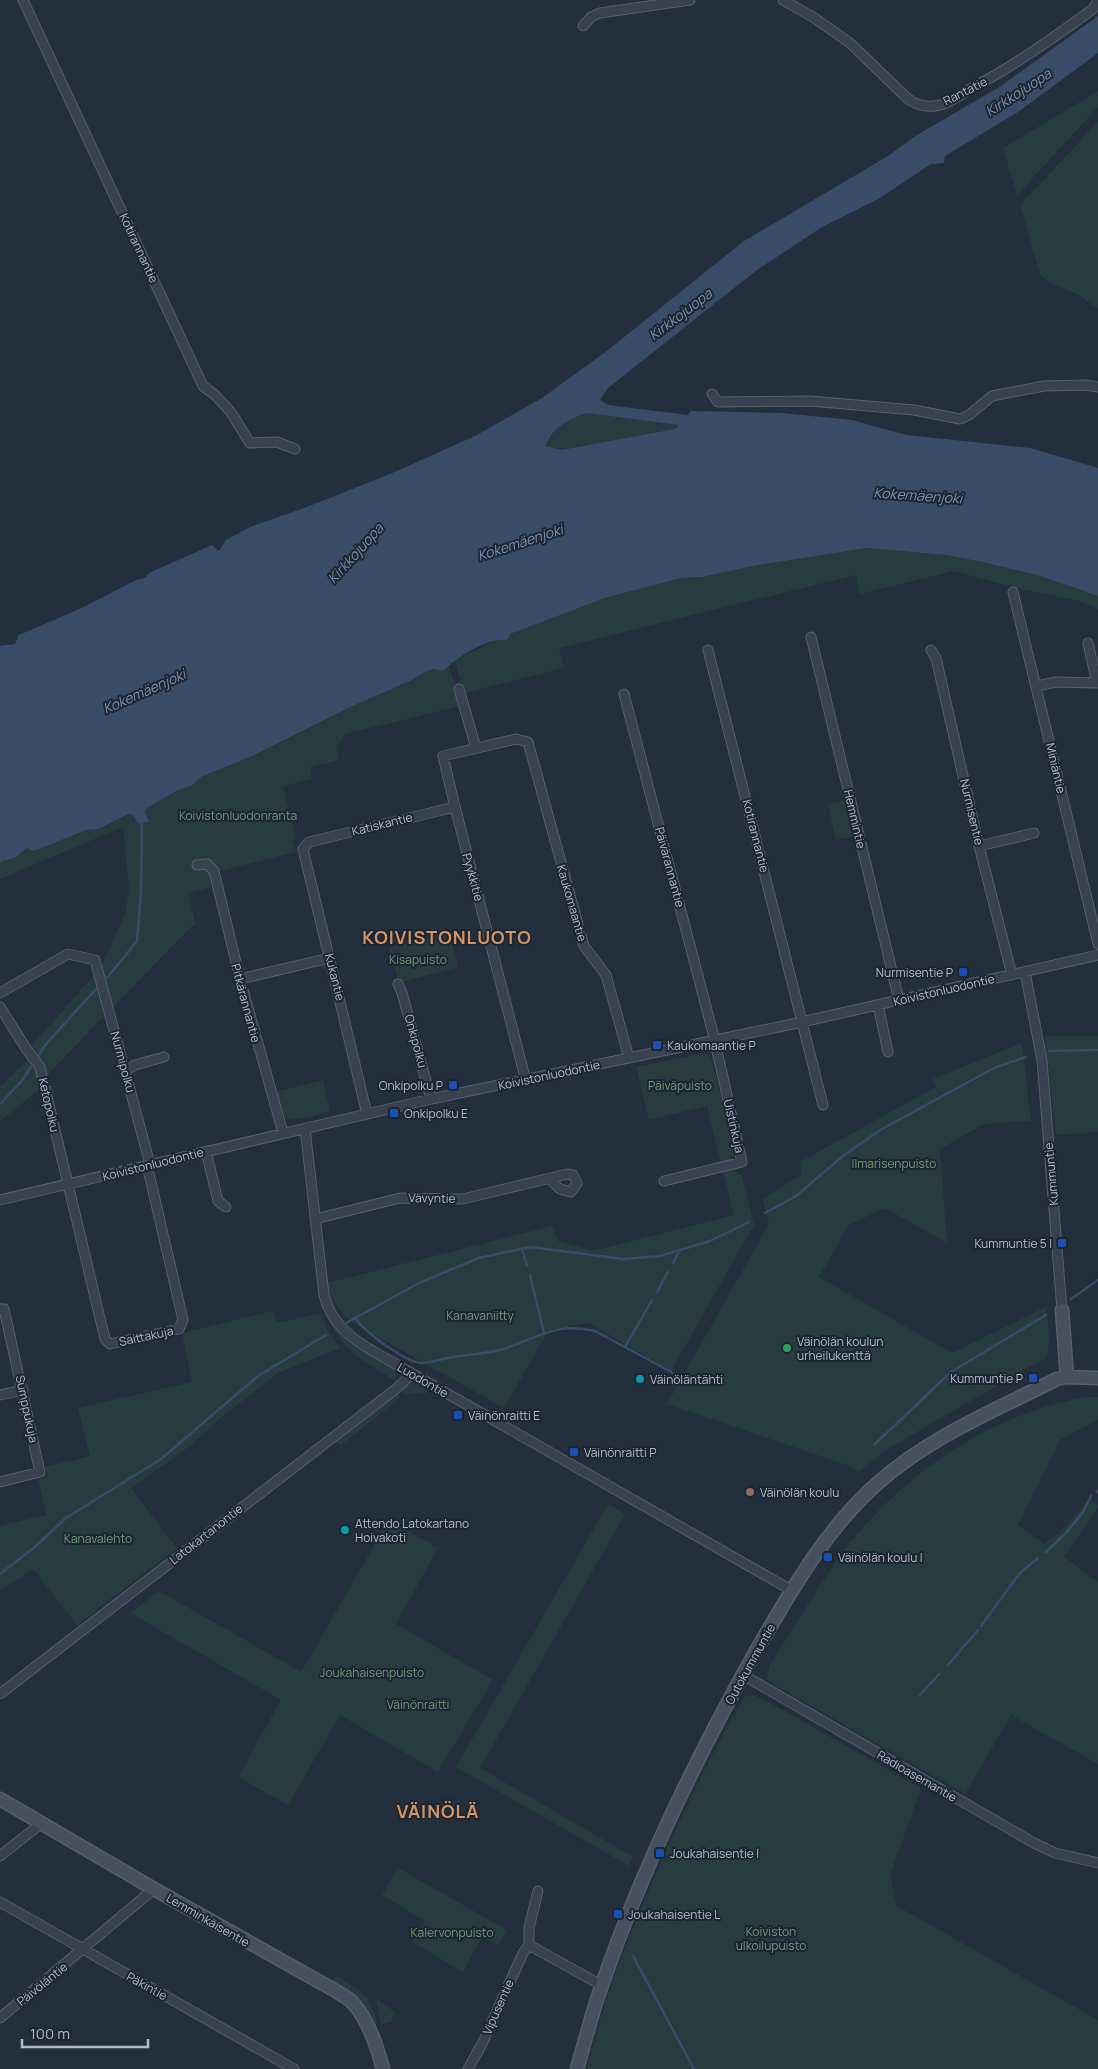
<svg xmlns="http://www.w3.org/2000/svg" width="1098" height="2069" font-family="Manrope,sans-serif">
  <style>
    .green { fill: #263c3f }
    .water { fill: #394c67; fill-rule: evenodd }
    .lines { fill: none; stroke-linecap: round; stroke-linejoin: round }
    .stream { stroke: #394c67; stroke-width: 2.5 }
    .street-casing { stroke: #565f6c; stroke-width: 11 }
    .secondary-casing { stroke: #565f6c; stroke-width: 15 }
    .street { stroke: #38414e; stroke-width: 9 }
    .secondary { stroke: #465061; stroke-width: 12 }
    .transit-dot { fill: #1a4fb4; stroke: #1d2633; stroke-width: 2 }
    .leisure-dot { fill: #2e9e5b; stroke: #1d2633; stroke-width: 2 }
    .culture-dot { fill: #0f9aa8; stroke: #1d2633; stroke-width: 2 }
    .education-dot { fill: #8d6e63; stroke: #1d2633; stroke-width: 2 }
    .labels { text-anchor: middle; dominant-baseline: central; stroke-width: 4; stroke-linejoin: round; paint-order: stroke }
    .street-label { font-size: 12px; fill: #b4bcc9; stroke: #1d2633 }
    .park-label { font-size: 12px; fill: #6b9a76; stroke: #1d2633 }
    .poi-label { font-size: 12px; fill: #b4bcc9; stroke: #1d2633; text-anchor: start }
    .water-label { font-size: 14px; font-style: italic; fill: #7c92b1; stroke: #1d2633 }
    .district-label { font-size: 18px; font-weight: bold; letter-spacing: 1px; fill: #d59563; stroke: #1d2633 }
  </style>
  <rect width="100%" height="100%" fill="#242f3e"/>
  <path class="green" d="M 1098,91 L 1098,107 L 1017,195 L 1003,148 Z
    M 1098,122 L 1098,309 L 1076,293 L 1050,284 L 1040,274 L 1020,205 Z
    M 586,413 L 679,425 L 675,429 L 560,450 L 546,446 C 551,428 570,419 586,413 Z
    M 867,548 L 946,555 L 982,562 L 1037,575 L 1098,596 L 1098,609 L 1076,600 L 1016,588 L 954,571 L 860,594 L 856,575 L 559,648 L 564,668 L 464,693 L 455,660 L 499,639 L 507,640 L 510,634 L 608,597 L 682,578 L 702,577 L 753,566 Z
    M 449,665 L 461,706 L 345,734 L 336,748 L 339,760 L 310,767 L 312,779 L 283,786 L 296,839 L 292,840 L 296,852 L 219,871 L 222,884 L 188,893 L 196,925 L 191,927 L 48,1074 L 53,1095 L 43,1097 L 40,1089 L 0,1121 L 0,1087 L 29,1058 L 33,1044 L 102,966 L 125,914 L 129,889 L 123,827 L 0,879 L 0,863 L 3,860 C 16,861 19,852 29,848 L 32,851 L 86,830 L 99,829 L 128,814 L 133,814 L 149,821 L 145,812 L 147,808 L 178,790 L 191,786 L 201,777 L 252,756 L 357,704 L 410,681 L 425,672 L 433,669 L 443,671 Z
    M 846,800 L 854,836 L 836,840 L 828,804 Z
    M 449,933 L 458,967 L 399,983 L 389,948 Z
    M 1045,1036 L 1098,1036 L 1098,1132 L 1056,1135 Z
    M 1022,1043 L 1031,1121 L 984,1124 L 940,1149 L 947,1243 L 885,1208 L 849,1225 L 819,1277 L 952,1353 L 1046,1307 C 1047,1322 1053,1344 1045,1358 L 884,1451 L 859,1472 L 847,1465 L 667,1404 L 769,1224 L 763,1199 L 802,1174 L 800,1162 L 936,1087 L 933,1079 Z
    M 701,1054 L 708,1055 L 712,1061 L 735,1152 L 731,1160 L 721,1162 L 707,1106 L 649,1120 L 636,1067 Z
    M 323,1080 L 330,1111 C 317,1114 286,1127 279,1112 C 277,1106 276,1098 275,1092 Z
    M 733,1170 L 741,1174 L 754,1225 L 671,1371 L 589,1323 L 549,1330 L 504,1408 L 353,1323 C 339,1311 332,1301 327,1283 L 553,1226 L 558,1241 L 593,1251 L 734,1215 L 723,1172 Z
    M 273,1311 L 277,1323 L 321,1313 L 328,1331 L 340,1348 L 278,1373 L 217,1421 L 190,1446 L 131,1488 L 177,1548 L 77,1625 L 33,1569 L 0,1591 L 0,1526 L 46,1515 L 38,1479 L 48,1477 L 45,1467 L 90,1456 L 78,1408 L 192,1382 L 182,1333 Z
    M 326,1315 L 343,1337 L 393,1367 L 397,1374 L 395,1381 C 360,1357 346,1356 326,1315 Z
    M 410,1384 L 416,1384 L 427,1390 L 427,1393 L 405,1394 L 401,1389 Z
    M 397,1393 L 399,1395 L 399,1399 L 341,1445 L 336,1442 L 336,1439 Z
    M 1088,1397 L 1098,1397 L 1098,1420 L 1061,1439 L 1018,1525 L 1045,1544 L 1063,1529 L 1089,1499 L 1098,1505 L 1098,1508 L 1064,1557 L 1098,1582 L 1098,1764 L 1011,1715 L 965,1794 L 776,1686 L 767,1678 L 770,1665 C 795,1626 819,1584 847,1547 C 905,1472 994,1412 1088,1397 Z
    M 608,1504 L 625,1514 L 480,1768 L 633,1857 L 629,1866 L 456,1767 Z
    M 389,1520 L 438,1548 L 396,1624 L 493,1680 L 438,1772 L 340,1715 L 288,1805 L 238,1777 L 281,1700 L 130,1613 L 159,1591 L 301,1672 Z
    M 753,1695 L 767,1701 L 921,1788 L 890,1876 L 897,1906 L 1098,2020 L 1098,2069 L 587,2069 C 602,2003 627,1940 654,1878 C 681,1817 710,1755 744,1697 Z
    M 398,1868 L 507,1930 L 498,1945 L 482,1937 L 463,1972 L 413,1942 L 425,1921 L 382,1895 Z
    M 336,1976 C 363,1993 368,1991 377,2023 L 375,2025 L 362,2006 L 332,1982 Z
    M 376,1999 L 395,2012 L 391,2022 L 381,2024 Z"/>
  <path class="water" d="M 1098,16 L 1098,53 L 1018,112 L 945,156 L 944,163 L 931,164 L 880,198 L 822,227 L 757,270 L 608,388 L 600,400 L 608,405 L 688,415 L 691,411 L 781,413 L 852,420 L 906,435 L 1030,448 L 1098,468 L 1098,596 L 1037,575 L 982,562 L 946,555 L 867,548 L 753,566 L 702,577 L 682,578 L 608,597 L 510,634 L 507,640 C 488,637 457,657 443,671 L 433,669 L 425,672 L 410,681 L 357,704 L 252,756 L 201,777 L 191,786 L 178,790 L 147,808 L 145,812 L 149,822 L 138,823 L 133,815 L 128,814 L 99,829 L 86,830 L 39,849 L 32,851 L 28,848 C 19,852 16,861 3,860 L 0,863 L 0,646 L 15,644 L 19,635 L 84,607 L 136,580 L 145,578 L 149,573 L 212,545 L 219,551 L 226,540 L 250,527 L 307,507 L 390,474 L 475,436 L 542,398 L 608,350 L 744,241 L 888,156 L 917,135 L 1001,86 ZM 586,413 L 679,425 L 675,429 L 561,450 L 546,446 C 551,428 570,419 586,413 Z"/>
  <g class="lines">
    <path class="stream" d="M 107,978 L 137,941 L 141,892 L 142,820
      M 1049,1051 L 1098,1050
      M 39,1055 L 46,1044 L 96,989
      M 0,1104 L 21,1082 L 31,1067
      M 765,1213 L 796,1196 L 844,1155 L 882,1129 L 994,1068 L 1026,1057
      M 522,1249 L 527,1266
      M 673,1263 L 680,1250
      M 530,1275 L 544,1333
      M 657,1292 L 668,1272
      M 1071,1299 L 1098,1280
      M 356,1319 C 365,1332 405,1362 421,1363 C 429,1363 439,1360 447,1358 C 464,1355 483,1354 500,1350 C 535,1340 554,1321 595,1331 L 673,1373
      M 346,1323 L 421,1282 L 479,1258 L 530,1247 L 623,1259 L 660,1256 L 710,1241 L 749,1222
      M 625,1347 L 652,1300
      M 874,1445 L 951,1372 L 1046,1315
      M 1097,1492 L 1098,1491
      M 1046,1552 L 1066,1533 L 1083,1512 L 1091,1496
      M 0,1574 L 36,1546 L 66,1518 L 161,1459 L 258,1376 L 326,1335
      M 981,1626 L 1019,1574 L 1038,1558
      M 948,1665 L 978,1630
      M 920,1695 L 939,1674
      M 633,1956 L 694,2069"/>
    <g class="street-casing">
      <path id="street" d="M 23,0 L 203,386 L 215,395 L 230,411 L 250,443 L 277,442 L 295,449
        M 783,0 L 813,17 L 850,43 L 907,98 C 917,106 928,108 940,105 C 950,103 961,94 970,89 C 1014,66 1053,38 1093,9 L 1098,1
        M 583,26 L 591,17 L 600,13 L 690,0
        M 712,394 L 718,402 L 810,401 L 914,410 L 960,419 L 969,415 L 992,396 L 1044,386 L 1086,385 L 1098,387
        M 1013,592 L 1098,944
        M 811,637 L 899,1000
        M 1088,643 L 1097,683
        M 708,650 L 823,1105
        M 931,650 L 936,658 L 979,846 L 1012,975
        M 1037,686 L 1056,682 L 1098,683
        M 459,689 L 476,748
        M 624,694 L 713,1033 L 742,1162 L 664,1181
        M 979,846 L 1034,833
        M 197,865 L 207,864 L 214,871 L 240,979 L 283,1133
        M 1025,972 L 1042,1060 L 1062,1310
        M 240,979 L 330,958
        M 398,984 L 402,993 L 431,1099
        M 0,993 L 68,954 L 95,960 L 150,1164
        M 878,1005 L 888,1052
        M 0,1007 L 27,1050 L 40,1067 L 105,1339 L 110,1344 L 179,1329 L 183,1320 L 147,1165
        M 126,1070 L 135,1065 L 164,1057
        M 526,1081 L 455,807 L 443,756 L 516,739 L 528,742 L 584,946 L 606,975 L 629,1058
        M 367,1114 L 303,849 L 309,842 L 455,807
        M 305,1128 L 324,1295 C 331,1322 348,1336 371,1350 L 791,1590
        M 206,1151 L 218,1201 L 226,1207
        M 0,1200 L 431,1099 L 802,1022 L 1098,955
        M 315,1219 L 400,1198 L 463,1199 L 567,1174 L 573,1175 L 577,1183 L 571,1192 L 560,1189 L 549,1179
        M 0,1309 L 4,1309 L 40,1472 L 0,1482
        M 0,1395 L 23,1390
        M 743,1675 L 1034,1843 L 1055,1853 L 1098,1863
        M 0,1694 L 397,1388 L 412,1374
        M 0,1856 L 42,1823
        M 538,1891 L 529,1928 L 529,1945 L 601,1985
        M 0,1902 L 294,2069
        M 0,2018 L 154,1889
        M 468,2069 L 483,2042 L 523,1953 L 529,1945"/>
    </g>
    <g class="secondary-casing">
      <path id="secondary" d="M 1062,1310 L 1067,1377
        M 0,1799 L 154,1889 L 336,1991 C 342,1995 348,1998 353,2003 C 369,2021 377,2047 383,2069
        M 577,2069 C 585,2041 592,2012 602,1985 C 642,1869 696,1758 756,1651 C 791,1591 826,1528 879,1482 C 931,1436 996,1410 1057,1379 L 1067,1377 L 1098,1378"/>
    </g>
    <use href="#street" class="street"/>
    <use href="#secondary" class="secondary"/>
  </g>
  <g class="transit-dot">
    <rect x="958" y="967" width="10" height="10" rx="2.5"/>
    <rect x="652" y="1040" width="10" height="10" rx="2.5"/>
    <rect x="448" y="1080" width="10" height="10" rx="2.5"/>
    <rect x="389" y="1108" width="10" height="10" rx="2.5"/>
    <rect x="1057" y="1238" width="10" height="10" rx="2.5"/>
    <rect x="1028" y="1373" width="10" height="10" rx="2.5"/>
    <rect x="453" y="1410" width="10" height="10" rx="2.5"/>
    <rect x="569" y="1447" width="10" height="10" rx="2.5"/>
    <rect x="823" y="1552" width="10" height="10" rx="2.5"/>
    <rect x="655" y="1848" width="10" height="10" rx="2.5"/>
    <rect x="613" y="1909" width="10" height="10" rx="2.5"/>
  </g>
  <circle class="leisure-dot" cx="787" cy="1348" r="5"/>
  <g class="culture-dot">
    <circle cx="640" cy="1379" r="5"/>
    <circle cx="345" cy="1530" r="5"/>
  </g>
  <circle class="education-dot" cx="750" cy="1492" r="5"/>
  <g class="labels">
    <g class="street-label">
      <text transform="translate(965 91) rotate(-27)">Rantatie</text>
      <text transform="translate(139 248) rotate(65)">Kotirannantie</text>
      <text transform="translate(1056 768) rotate(77)">Miniäntie</text>
      <text transform="translate(972 812) rotate(77)">Nurmisentie</text>
      <text transform="translate(855 819) rotate(77)">Hemmintie</text>
      <text transform="translate(382 824) rotate(-14)">Katiskantie</text>
      <text transform="translate(756 836) rotate(76)">Kotirannantie</text>
      <text transform="translate(670 867) rotate(75)">Päivärannantie</text>
      <text transform="translate(473 877) rotate(75)">Pyykkitie</text>
      <text transform="translate(572 903) rotate(74)">Kaukomaantie</text>
      <text transform="translate(335 977) rotate(76)">Kukantie</text>
      <text transform="translate(944 990) rotate(-13)">Koivistonluodontie</text>
      <text transform="translate(246 1003) rotate(75)">Pitkärannantie</text>
      <text transform="translate(416 1041) rotate(75)">Onkipolku</text>
      <text transform="translate(123 1062) rotate(75)">Nurmipolku</text>
      <text transform="translate(549 1075) rotate(-12)">Koivistonluodontie</text>
      <text transform="translate(49 1105) rotate(77)">Ketopolku</text>
      <text transform="translate(734 1126) rotate(77)">Uistinkuja</text>
      <text transform="translate(153 1164) rotate(-14)">Koivistonluodontie</text>
      <text transform="translate(1051 1174) rotate(-95)">Kummuntie</text>
      <text transform="translate(432 1198) rotate(1)">Vävyntie</text>
      <text transform="translate(146 1336) rotate(-12)">Saittakuja</text>
      <text transform="translate(423 1380) rotate(30)">Luodontie</text>
      <text transform="translate(27 1409) rotate(78)">Sumppukuja</text>
      <text transform="translate(206 1534) rotate(-38)">Latokartanontie</text>
      <text transform="translate(750 1664) rotate(-61)">Outokummuntie</text>
      <text transform="translate(917 1776) rotate(30)">Radioasemantie</text>
      <text transform="translate(208 1920) rotate(30)">Lemminkäisentie</text>
      <text transform="translate(42 1984) rotate(-39)">Päivöläntie</text>
      <text transform="translate(147 1986) rotate(29)">Päkintie</text>
      <text transform="translate(498 2007) rotate(-66)">Vipusentie</text>
    </g>
    <g class="park-label">
      <text x="238" y="815">Koivistonluodonranta</text>
      <text x="418" y="959">Kisapuisto</text>
      <text x="680" y="1085">Päiväpuisto</text>
      <text x="894" y="1163">Ilmarisenpuisto</text>
      <text x="480" y="1315">Kanavaniitty</text>
      <text x="98" y="1538">Kanavalehto</text>
      <text x="372" y="1672">Joukahaisenpuisto</text>
      <text x="418" y="1704">Väinönraitti</text>
      <text x="771" y="1931">Koiviston<tspan x="771" dy="14">ulkoilupuisto</tspan></text>
      <text x="452" y="1932">Kalervonpuisto</text>
    </g>
    <g class="poi-label">
      <text x="953" y="972" text-anchor="end">Nurmisentie P</text>
      <text x="667" y="1045">Kaukomaantie P</text>
      <text x="443" y="1085" text-anchor="end">Onkipolku P</text>
      <text x="404" y="1113">Onkipolku E</text>
      <text x="1052" y="1243" text-anchor="end">Kummuntie 5 I</text>
      <text x="797" y="1341">Väinölän koulun<tspan x="797" dy="14">urheilukenttä</tspan></text>
      <text x="1023" y="1378" text-anchor="end">Kummuntie P</text>
      <text x="650" y="1379">Väinöläntähti</text>
      <text x="468" y="1415">Väinönraitti E</text>
      <text x="584" y="1452">Väinönraitti P</text>
      <text x="760" y="1492">Väinölän koulu</text>
      <text x="355" y="1523">Attendo Latokartano<tspan x="355" dy="14">Hoivakoti</tspan></text>
      <text x="838" y="1557">Väinölän koulu I</text>
      <text x="670" y="1853">Joukahaisentie I</text>
      <text x="628" y="1914">Joukahaisentie L</text>
    </g>
    <g class="water-label">
      <text transform="translate(1018 92) rotate(-33)">Kirkkojuopa</text>
      <text transform="translate(680 314) rotate(-37)">Kirkkojuopa</text>
      <text transform="translate(918 495) rotate(4)">Kokemäenjoki</text>
      <text transform="translate(520 542) rotate(-18)">Kokemäenjoki</text>
      <text transform="translate(355 553) rotate(-48)">Kirkkojuopa</text>
      <text transform="translate(144 691) rotate(-24)">Kokemäenjoki</text>
    </g>
    <g class="district-label">
      <text x="447" y="937">KOIVISTONLUOTO</text>
      <text x="438" y="1811">VÄINÖLÄ</text>
    </g>
  </g>
  <path d="M22 2039v8h126v-8" fill="none" stroke="#b4bcc9" stroke-width="2.5"/>
  <text x="30" y="2039" font-size="15" fill="#b4bcc9" stroke="#1d2633" stroke-width="4" paint-order="stroke">100 m</text>
</svg>
